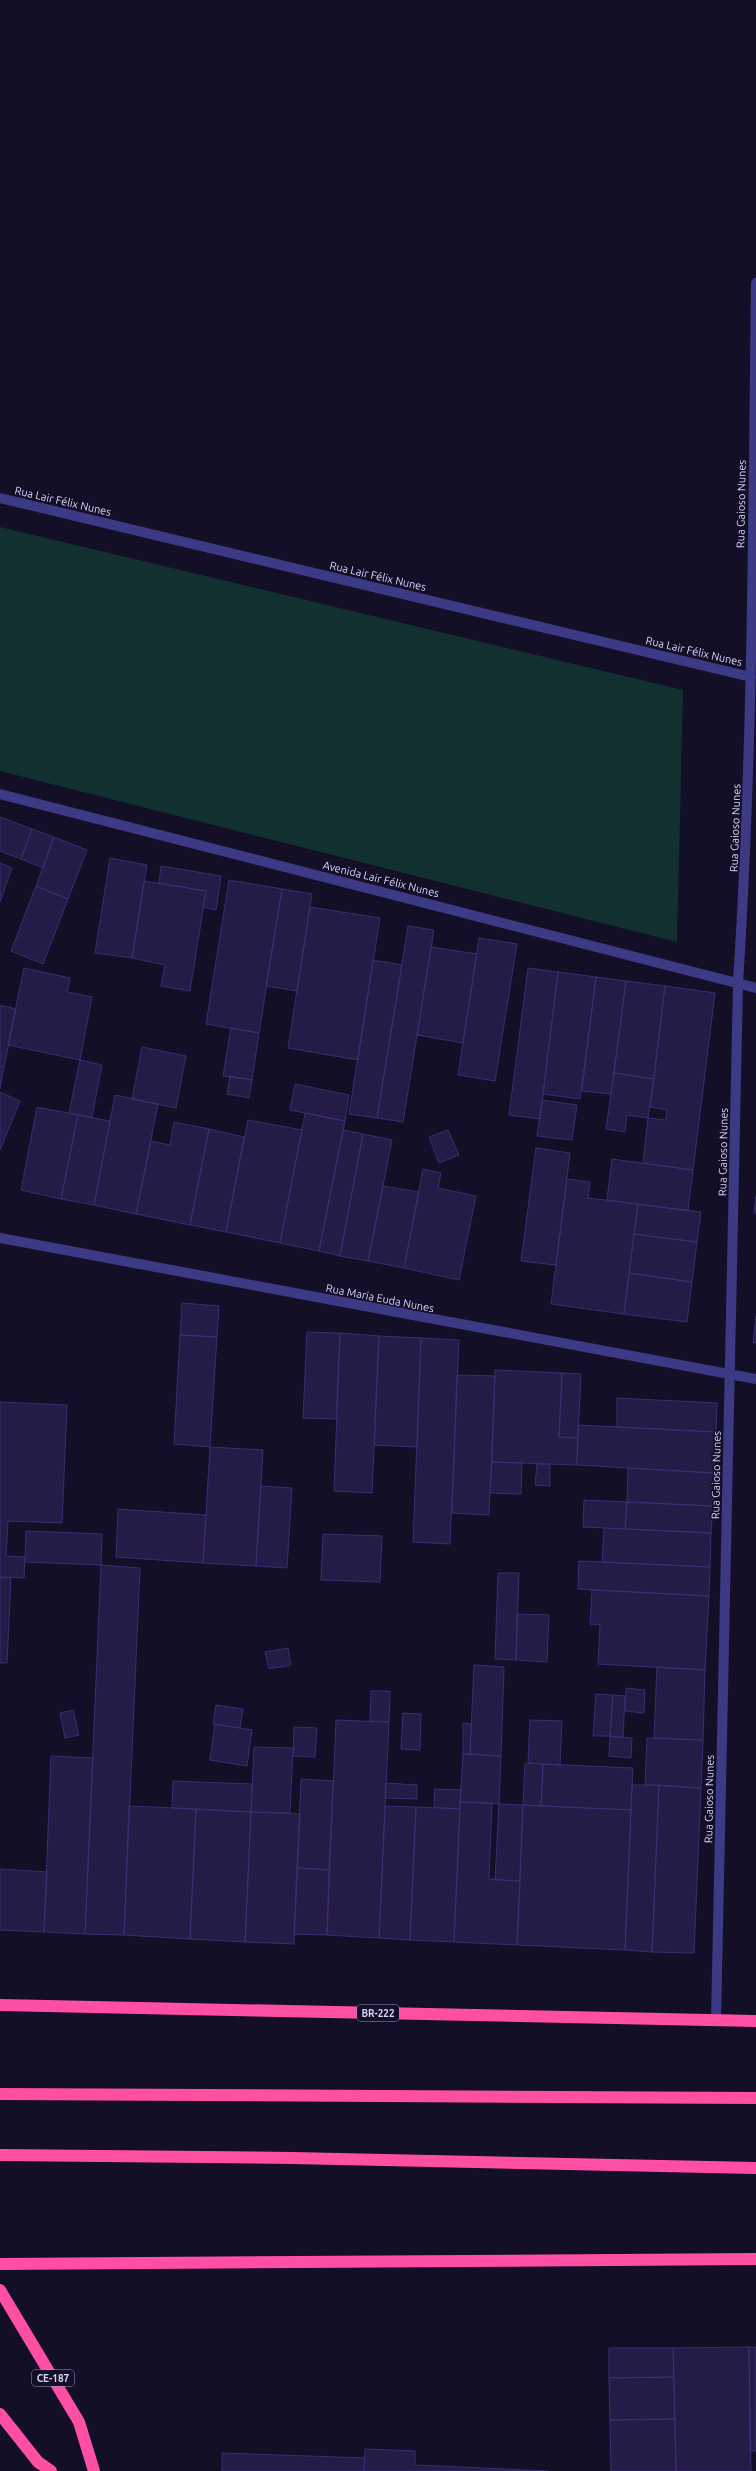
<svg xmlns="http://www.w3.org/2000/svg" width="756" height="2471" font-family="Ubuntu,sans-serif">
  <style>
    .green { fill: #12302f }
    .building { fill: #241b47; stroke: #3b2d73 }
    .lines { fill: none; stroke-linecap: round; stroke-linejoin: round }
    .street { stroke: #3d3a85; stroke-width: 10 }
    .highway { stroke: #ff4fa3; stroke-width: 12 }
    .labels { text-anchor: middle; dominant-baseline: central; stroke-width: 3.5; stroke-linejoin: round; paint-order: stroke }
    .shield { fill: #130f26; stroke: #9e99be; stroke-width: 1 }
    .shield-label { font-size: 10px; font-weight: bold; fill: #d9d4ff }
    .street-label { font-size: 11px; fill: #d9d4ff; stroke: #130f26 }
  </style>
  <rect width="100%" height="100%" fill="#130f26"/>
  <path class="green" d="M 0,527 L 683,690 L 677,942 L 0,771 Z"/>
  <path class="building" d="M 0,817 L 32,829 L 21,859 L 0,851 Z
    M 32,829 L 54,837 L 43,868 L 21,859 Z
    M 54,837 L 87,850 L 68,899 L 36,886 Z
    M 110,858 L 147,865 L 132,958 L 95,953 Z
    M 0,863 L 12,868 L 0,902 Z
    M 161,866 L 221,876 L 216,910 L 203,907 L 206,891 L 159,883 Z
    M 229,880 L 282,889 L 259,1033 L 206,1024 Z
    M 144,881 L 206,891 L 190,991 L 161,986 L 165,965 L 132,958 Z
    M 36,886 L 68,899 L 43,964 L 11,951 Z
    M 282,889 L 312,894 L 297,991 L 266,986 Z
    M 310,907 L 380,918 L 358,1060 L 288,1048 Z
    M 408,926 L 434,930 L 403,1122 L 377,1118 Z
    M 479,938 L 517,944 L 495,1081 L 458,1075 Z
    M 431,947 L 477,954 L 463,1043 L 417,1035 Z
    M 373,960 L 402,965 L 377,1118 L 349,1114 Z
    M 24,968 L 70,978 L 67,992 L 92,997 L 80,1060 L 8,1045 Z
    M 528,968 L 558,972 L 540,1119 L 509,1115 Z
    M 558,972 L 596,977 L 580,1099 L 543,1094 Z
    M 596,977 L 626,981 L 611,1094 L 582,1091 Z
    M 626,981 L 665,986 L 654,1079 L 614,1073 Z
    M 665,986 L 715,993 L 693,1170 L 643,1163 L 648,1118 L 666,1120 L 667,1110 L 650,1107 Z
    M 0,1005 L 16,1009 L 4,1067 L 0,1066 Z
    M 231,1028 L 259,1033 L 252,1080 L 223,1076 Z
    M 142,1047 L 186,1056 L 176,1108 L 132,1099 Z
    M 80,1060 L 102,1065 L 92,1117 L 69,1113 Z
    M 0,1066 L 4,1067 L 0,1089 Z
    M 614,1073 L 654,1079 L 648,1118 L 627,1115 L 625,1132 L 606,1129 Z
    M 230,1076 L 252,1080 L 249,1098 L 227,1094 Z
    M 295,1084 L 349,1095 L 345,1121 L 290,1110 Z
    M 0,1092 L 20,1101 L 0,1150 Z
    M 115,1095 L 158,1104 L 136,1214 L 94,1205 Z
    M 542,1100 L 577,1105 L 572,1140 L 537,1136 Z
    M 37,1107 L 78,1115 L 61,1199 L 21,1190 Z
    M 305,1113 L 345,1121 L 319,1251 L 280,1243 Z
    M 78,1115 L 110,1121 L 94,1205 L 61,1199 Z
    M 248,1120 L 302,1130 L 280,1243 L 226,1232 Z
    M 174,1122 L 209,1129 L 190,1225 L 136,1214 L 151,1141 L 170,1145 Z
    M 209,1129 L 244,1137 L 226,1232 L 190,1225 Z
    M 343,1130 L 363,1134 L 340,1256 L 319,1251 Z
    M 448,1130 L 459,1155 L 439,1163 L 429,1137 Z
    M 363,1134 L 392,1140 L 368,1261 L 340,1256 Z
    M 536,1148 L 570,1153 L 556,1265 L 521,1261 Z
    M 612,1159 L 693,1170 L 688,1211 L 607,1200 Z
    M 423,1169 L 441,1173 L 438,1188 L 476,1196 L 459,1280 L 404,1268 Z
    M 567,1179 L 590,1182 L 588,1198 L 638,1204 L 624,1314 L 551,1304 Z
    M 383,1186 L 419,1192 L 404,1268 L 368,1261 Z
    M 756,1195 L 756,1214 L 754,1213 Z
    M 638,1204 L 701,1212 L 697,1242 L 634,1234 Z
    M 634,1234 L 697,1242 L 692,1282 L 629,1273 Z
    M 629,1273 L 692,1282 L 687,1322 L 624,1314 Z
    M 182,1303 L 219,1306 L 217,1337 L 180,1335 Z
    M 756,1316 L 756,1343 L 753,1343 Z
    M 307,1332 L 340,1333 L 336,1419 L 303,1418 Z
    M 340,1333 L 379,1336 L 372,1493 L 334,1491 Z
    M 180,1335 L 217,1337 L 210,1447 L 174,1444 Z
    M 379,1336 L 421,1338 L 417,1447 L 374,1445 Z
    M 421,1338 L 459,1340 L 450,1544 L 413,1542 Z
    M 495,1370 L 562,1373 L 559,1437 L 578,1438 L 577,1465 L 492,1462 Z
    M 562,1373 L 581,1374 L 578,1438 L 559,1437 Z
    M 457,1375 L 495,1376 L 489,1515 L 452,1513 Z
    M 617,1398 L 717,1403 L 716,1432 L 617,1427 Z
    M 0,1402 L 67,1405 L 62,1523 L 8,1521 L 6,1556 L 25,1557 L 24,1578 L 0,1577 Z
    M 578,1425 L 716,1432 L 714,1473 L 577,1465 Z
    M 210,1447 L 263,1450 L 256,1566 L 203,1563 Z
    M 492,1462 L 522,1463 L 521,1494 L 490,1493 Z
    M 537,1464 L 550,1465 L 550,1486 L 535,1485 Z
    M 628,1468 L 714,1473 L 713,1506 L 627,1502 Z
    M 261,1486 L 292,1488 L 287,1568 L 256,1566 Z
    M 584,1500 L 627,1502 L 625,1529 L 583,1527 Z
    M 627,1502 L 713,1506 L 711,1533 L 625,1529 Z
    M 118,1509 L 206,1515 L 203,1563 L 116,1557 Z
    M 604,1528 L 711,1533 L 710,1567 L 602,1562 Z
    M 26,1531 L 102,1534 L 101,1565 L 25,1562 Z
    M 323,1534 L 382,1536 L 380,1582 L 321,1580 Z
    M 579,1561 L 710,1567 L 709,1596 L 578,1589 Z
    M 101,1565 L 140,1568 L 124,1935 L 85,1934 Z
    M 498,1573 L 519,1573 L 516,1660 L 495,1659 Z
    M 0,1577 L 11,1578 L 7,1663 L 0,1663 Z
    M 592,1590 L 709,1596 L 705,1670 L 598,1664 L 600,1625 L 590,1624 Z
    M 517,1614 L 549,1615 L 547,1662 L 516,1660 Z
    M 288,1648 L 291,1665 L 269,1669 L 265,1652 Z
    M 474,1665 L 504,1667 L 501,1756 L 470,1754 Z
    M 657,1667 L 705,1670 L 703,1740 L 654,1738 Z
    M 626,1688 L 645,1690 L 644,1713 L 625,1711 Z
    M 371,1691 L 390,1691 L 389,1722 L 370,1721 Z
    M 596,1694 L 613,1695 L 610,1736 L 593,1736 Z
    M 613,1695 L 625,1696 L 623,1738 L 610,1736 Z
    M 216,1705 L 243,1709 L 240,1728 L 213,1724 Z
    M 73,1710 L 79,1735 L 65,1738 L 60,1713 Z
    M 403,1713 L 421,1714 L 420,1750 L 401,1749 Z
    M 336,1720 L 389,1722 L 379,1938 L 327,1935 Z
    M 530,1720 L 562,1721 L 560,1765 L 528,1763 Z
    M 463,1723 L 471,1724 L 470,1754 L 463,1754 Z
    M 215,1724 L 252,1730 L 247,1766 L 210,1760 Z
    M 294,1727 L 317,1728 L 315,1757 L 293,1756 Z
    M 610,1736 L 632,1738 L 631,1758 L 609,1756 Z
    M 647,1738 L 703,1740 L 701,1788 L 645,1785 Z
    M 254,1747 L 293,1748 L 290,1813 L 251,1812 Z
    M 463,1754 L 501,1756 L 499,1804 L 460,1802 Z
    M 51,1756 L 93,1758 L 85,1934 L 44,1932 Z
    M 525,1763 L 543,1764 L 541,1806 L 523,1805 Z
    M 543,1764 L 633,1768 L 631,1810 L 541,1806 Z
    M 301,1779 L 333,1781 L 329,1870 L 297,1868 Z
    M 173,1781 L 252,1784 L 251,1812 L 172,1808 Z
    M 386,1783 L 417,1785 L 417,1799 L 385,1798 Z
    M 632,1785 L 659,1785 L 652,1952 L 625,1950 Z
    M 659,1785 L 701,1788 L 694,1953 L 652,1952 Z
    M 435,1789 L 461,1790 L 460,1809 L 434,1807 Z
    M 460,1802 L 492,1803 L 489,1879 L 520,1881 L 517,1945 L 454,1942 Z
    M 499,1804 L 523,1805 L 520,1881 L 495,1880 Z
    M 523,1805 L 631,1810 L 625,1950 L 517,1945 Z
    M 129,1806 L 196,1809 L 190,1939 L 124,1935 Z
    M 385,1806 L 416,1807 L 410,1940 L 379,1938 Z
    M 416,1807 L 460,1809 L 454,1942 L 410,1940 Z
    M 196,1809 L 251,1812 L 245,1942 L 190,1939 Z
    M 251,1812 L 300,1814 L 294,1944 L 245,1942 Z
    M 297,1868 L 329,1870 L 327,1935 L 294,1934 Z
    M 0,1869 L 47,1872 L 44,1932 L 0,1930 Z
    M 749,2347 L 756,2347 L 756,2451 L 750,2451 Z
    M 749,2347 L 751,2471 L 676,2471 L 673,2348 Z
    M 609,2348 L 673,2348 L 674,2377 L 609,2378 Z
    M 674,2377 L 675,2419 L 610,2420 L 609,2378 Z
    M 675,2419 L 676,2471 L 611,2471 L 610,2420 Z
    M 365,2449 L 415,2451 L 415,2465 L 548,2471 L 364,2471 Z
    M 222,2453 L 365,2458 L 364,2471 L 222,2471 Z"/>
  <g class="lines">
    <path class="street" d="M 0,498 L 751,677
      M 0,794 L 756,988
      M 0,1238 L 756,1379
      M 716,2021 L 738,983 C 753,750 753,517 756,283"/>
    <path class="highway" d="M 0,2005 L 756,2021
      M 0,2094 L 756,2098
      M 0,2155 L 293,2158 L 756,2168
      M 0,2264 L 756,2259
      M 0,2290 L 79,2422 L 94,2471
      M 0,2414 L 38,2462 L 51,2471"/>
  </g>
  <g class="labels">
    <g class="shield">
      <rect x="357" y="2005" width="42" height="16" rx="3"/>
      <rect x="32" y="2370" width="42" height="16" rx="3"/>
    </g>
    <g class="shield-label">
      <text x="378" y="2013">BR-222</text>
      <text x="53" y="2378">CE-187</text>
    </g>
    <g class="street-label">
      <text transform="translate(63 501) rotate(13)">Rua Lair Félix Nunes</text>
      <text transform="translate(741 504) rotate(-89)">Rua Gaioso Nunes</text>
      <text transform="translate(378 576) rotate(13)">Rua Lair Félix Nunes</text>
      <text transform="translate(694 651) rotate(13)">Rua Lair Félix Nunes</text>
      <text transform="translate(735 828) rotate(-88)">Rua Gaioso Nunes</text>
      <text transform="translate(381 879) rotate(14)">Avenida Lair Félix Nunes</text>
      <text transform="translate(723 1152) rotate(-89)">Rua Gaioso Nunes</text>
      <text transform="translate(380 1298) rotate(11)">Rua Maria Euda Nunes</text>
      <text transform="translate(716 1475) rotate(-89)">Rua Gaioso Nunes</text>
      <text transform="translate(709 1799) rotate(-89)">Rua Gaioso Nunes</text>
    </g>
  </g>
</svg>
